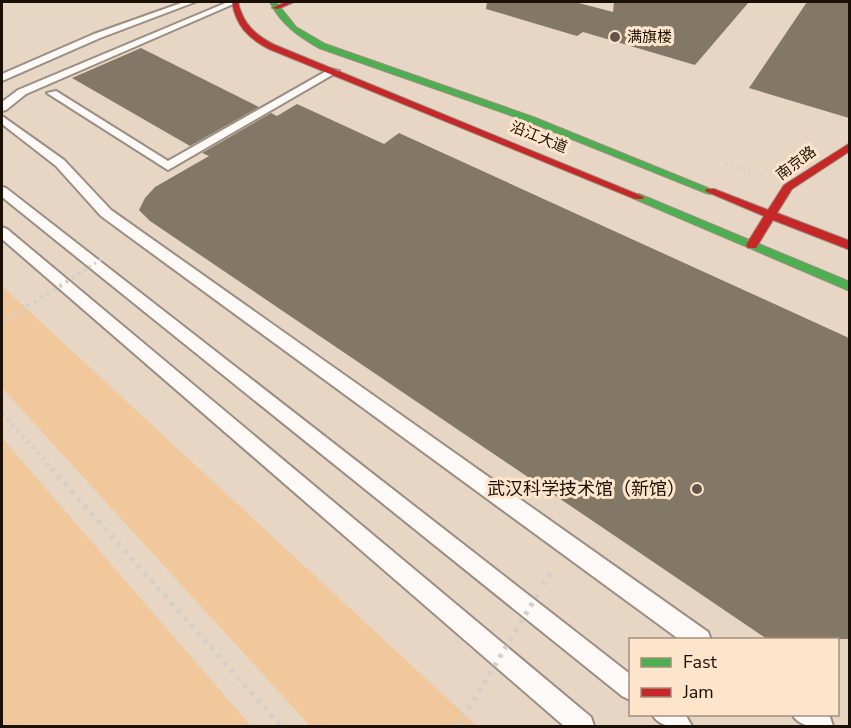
<svg xmlns="http://www.w3.org/2000/svg" width="851" height="728" font-family="'Nunito Sans','Noto Sans SC',sans-serif">
  <style>
    .green { fill: #f1c79c }
    .building { fill: #837766 }
    .lines { fill: none; stroke-linecap: round; stroke-linejoin: round }
    .lane-casing { stroke: #9b8d81; stroke-width: 4 }
    .fast-casing { stroke: #9b8d81; stroke-width: 2 }
    .jam-casing { stroke: #9b8d81; stroke-width: 2 }
    .path-far2 { stroke: #d4cfca; stroke-width: 3; stroke-dasharray: 2 4; stroke-linecap: butt }
    .path-far1 { stroke: #d4cfca; stroke-width: 4; stroke-dasharray: 3 4.5; stroke-linecap: butt }
    .path { stroke: #d4cfca; stroke-width: 5; stroke-dasharray: 4 6; stroke-linecap: butt }
    .lane { fill: #fcf9f6; fill-rule: evenodd }
    .fast { fill: #4caf50; fill-rule: evenodd }
    .jam { fill: #c62828; fill-rule: evenodd }
    .path-bridge-far2 { stroke: #d4cfca; stroke-width: 3; stroke-dasharray: 2 4; stroke-linecap: butt }
    .path-bridge-far1 { stroke: #d4cfca; stroke-width: 4; stroke-dasharray: 3 4.5; stroke-linecap: butt }
    .path-bridge { stroke: #d4cfca; stroke-width: 5; stroke-dasharray: 4 6; stroke-linecap: butt }
    .poi-dot { fill: #635548; stroke: #fee4cb; stroke-width: 2 }
    .labels { text-anchor: middle; dominant-baseline: central; stroke-width: 6; stroke-linejoin: round; paint-order: stroke }
    .far-poi-label { font-size: 15px; fill: #1b1005; stroke: #fee4cb; text-anchor: start }
    .far-street-label { font-size: 15px; fill: #1b1005; stroke: #fee4cb }
    .poi-label { font-size: 18px; fill: #1b1005; stroke: #fee4cb; text-anchor: end }
  </style>
  <rect width="100%" height="100%" fill="#e8d6c5"/>
  <path class="green" d="M 2,286 L 477,726 L 310,726 L 2,388 Z
    M 2,438 L 251,726 L 2,726 Z"/>
  <path class="building" d="M 487,2 L 575,2 L 613,12 L 614,2 L 749,2 L 695,65 L 583,32 L 577,36 L 486,9 Z
    M 807,2 L 849,2 L 849,118 L 749,88 Z
    M 141,48 L 259,107 L 190,146 L 72,78 Z
    M 297,104 L 384,144 L 399,133 L 849,338 L 849,639 L 767,639 L 150,221 L 139,210 L 145,198 L 155,187 L 209,156 L 202,153 L 271,113 L 277,116 Z"/>
  <g class="lines">
    <g class="lane-casing">
      <path id="lane" d="M 184,2 L 195,2 L 100,38 L 2,81 L 2,74 L 94,34 Z
        M 228,2 L 238,2 L 26,94 L 6,110 L 2,111 L 2,102 L 18,90 Z
        M 330,69 L 339,71 L 168,170 L 47,93 L 56,91 L 168,161 Z
        M 2,116 L 64,160 L 111,210 L 708,632 L 711,640 L 680,640 L 101,216 L 56,166 L 2,124 Z
        M 2,187 L 6,188 L 630,674 L 630,700 L 622,696 L 2,197 Z
        M 2,227 L 7,229 L 591,717 L 594,726 L 564,726 L 2,239 Z
        M 652,714 L 685,714 L 692,726 C 677,728 659,728 652,714 Z
        M 792,714 L 826,714 L 830,717 L 833,726 C 818,728 799,728 792,714 Z"/>
    </g>
    <g class="fast-casing">
      <path id="fast" d="M 270,2 L 276,2 L 296,27 L 325,44 L 533,117 L 715,191 L 710,194 L 706,193 L 527,121 L 319,48 C 298,36 281,24 270,2 Z
        M 639,194 L 850,282 L 850,291 L 635,199 L 635,195 Z"/>
    </g>
    <g class="jam-casing">
      <path id="jam" d="M 232,2 L 238,2 C 243,24 255,35 275,45 L 644,197 L 643,199 L 635,199 L 269,49 C 248,38 236,26 232,2 Z
        M 286,2 L 294,2 L 278,9 L 272,8 Z
        M 850,143 L 850,151 L 792,189 L 777,213 L 850,241 L 850,250 L 773,220 L 756,248 L 748,248 L 746,245 L 764,216 L 705,191 L 706,189 L 714,189 L 768,210 L 784,185 Z"/>
    </g>
    <path class="path-far2" d="M 726,163 L 762,176"/>
    <path class="path-far1" d="M 2,413 L 52,469"/>
    <path class="path" d="M 51,468 L 281,726
      M 543,585 L 552,571"/>
    <use href="#lane" class="lane"/>
    <use href="#fast" class="fast"/>
    <use href="#jam" class="jam"/>
    <path class="path-bridge-far2" d="M 84,270 L 105,257"/>
    <path class="path-bridge-far1" d="M 2,322 L 87,269"/>
    <path class="path-bridge" d="M 458,726 L 541,589"/>
  </g>
  <g class="poi-dot">
    <circle cx="615" cy="37" r="6"/>
    <circle cx="697" cy="489" r="6"/>
  </g>
  <g class="labels">
    <g class="far-poi-label">
      <text x="627" y="37">满旗楼</text>
    </g>
    <g class="far-street-label">
      <text transform="translate(539 137) rotate(22)">沿江大道</text>
      <text transform="translate(796 163) rotate(-37)">南京路</text>
    </g>
    <g class="poi-label">
      <text x="685" y="489">武汉科学技术馆（新馆）</text>
    </g>
  </g>
  <rect width="851" height="728" fill="none" stroke="#1b1005" stroke-width="6"/>
  <rect x="629" y="638" width="210" height="78" fill="#fee4cb" stroke="#a38f7c" stroke-width="1.5"/>
  <rect x="641" y="658" width="30" height="9" fill="#4caf50" stroke="#a38f7c" stroke-width="1.5"/>
  <text x="683" y="668" font-size="18" fill="#1b1005">Fast</text>
  <rect x="641" y="688" width="30" height="9" fill="#c62828" stroke="#a38f7c" stroke-width="1.5"/>
  <text x="683" y="698" font-size="18" fill="#1b1005">Jam</text>
</svg>
